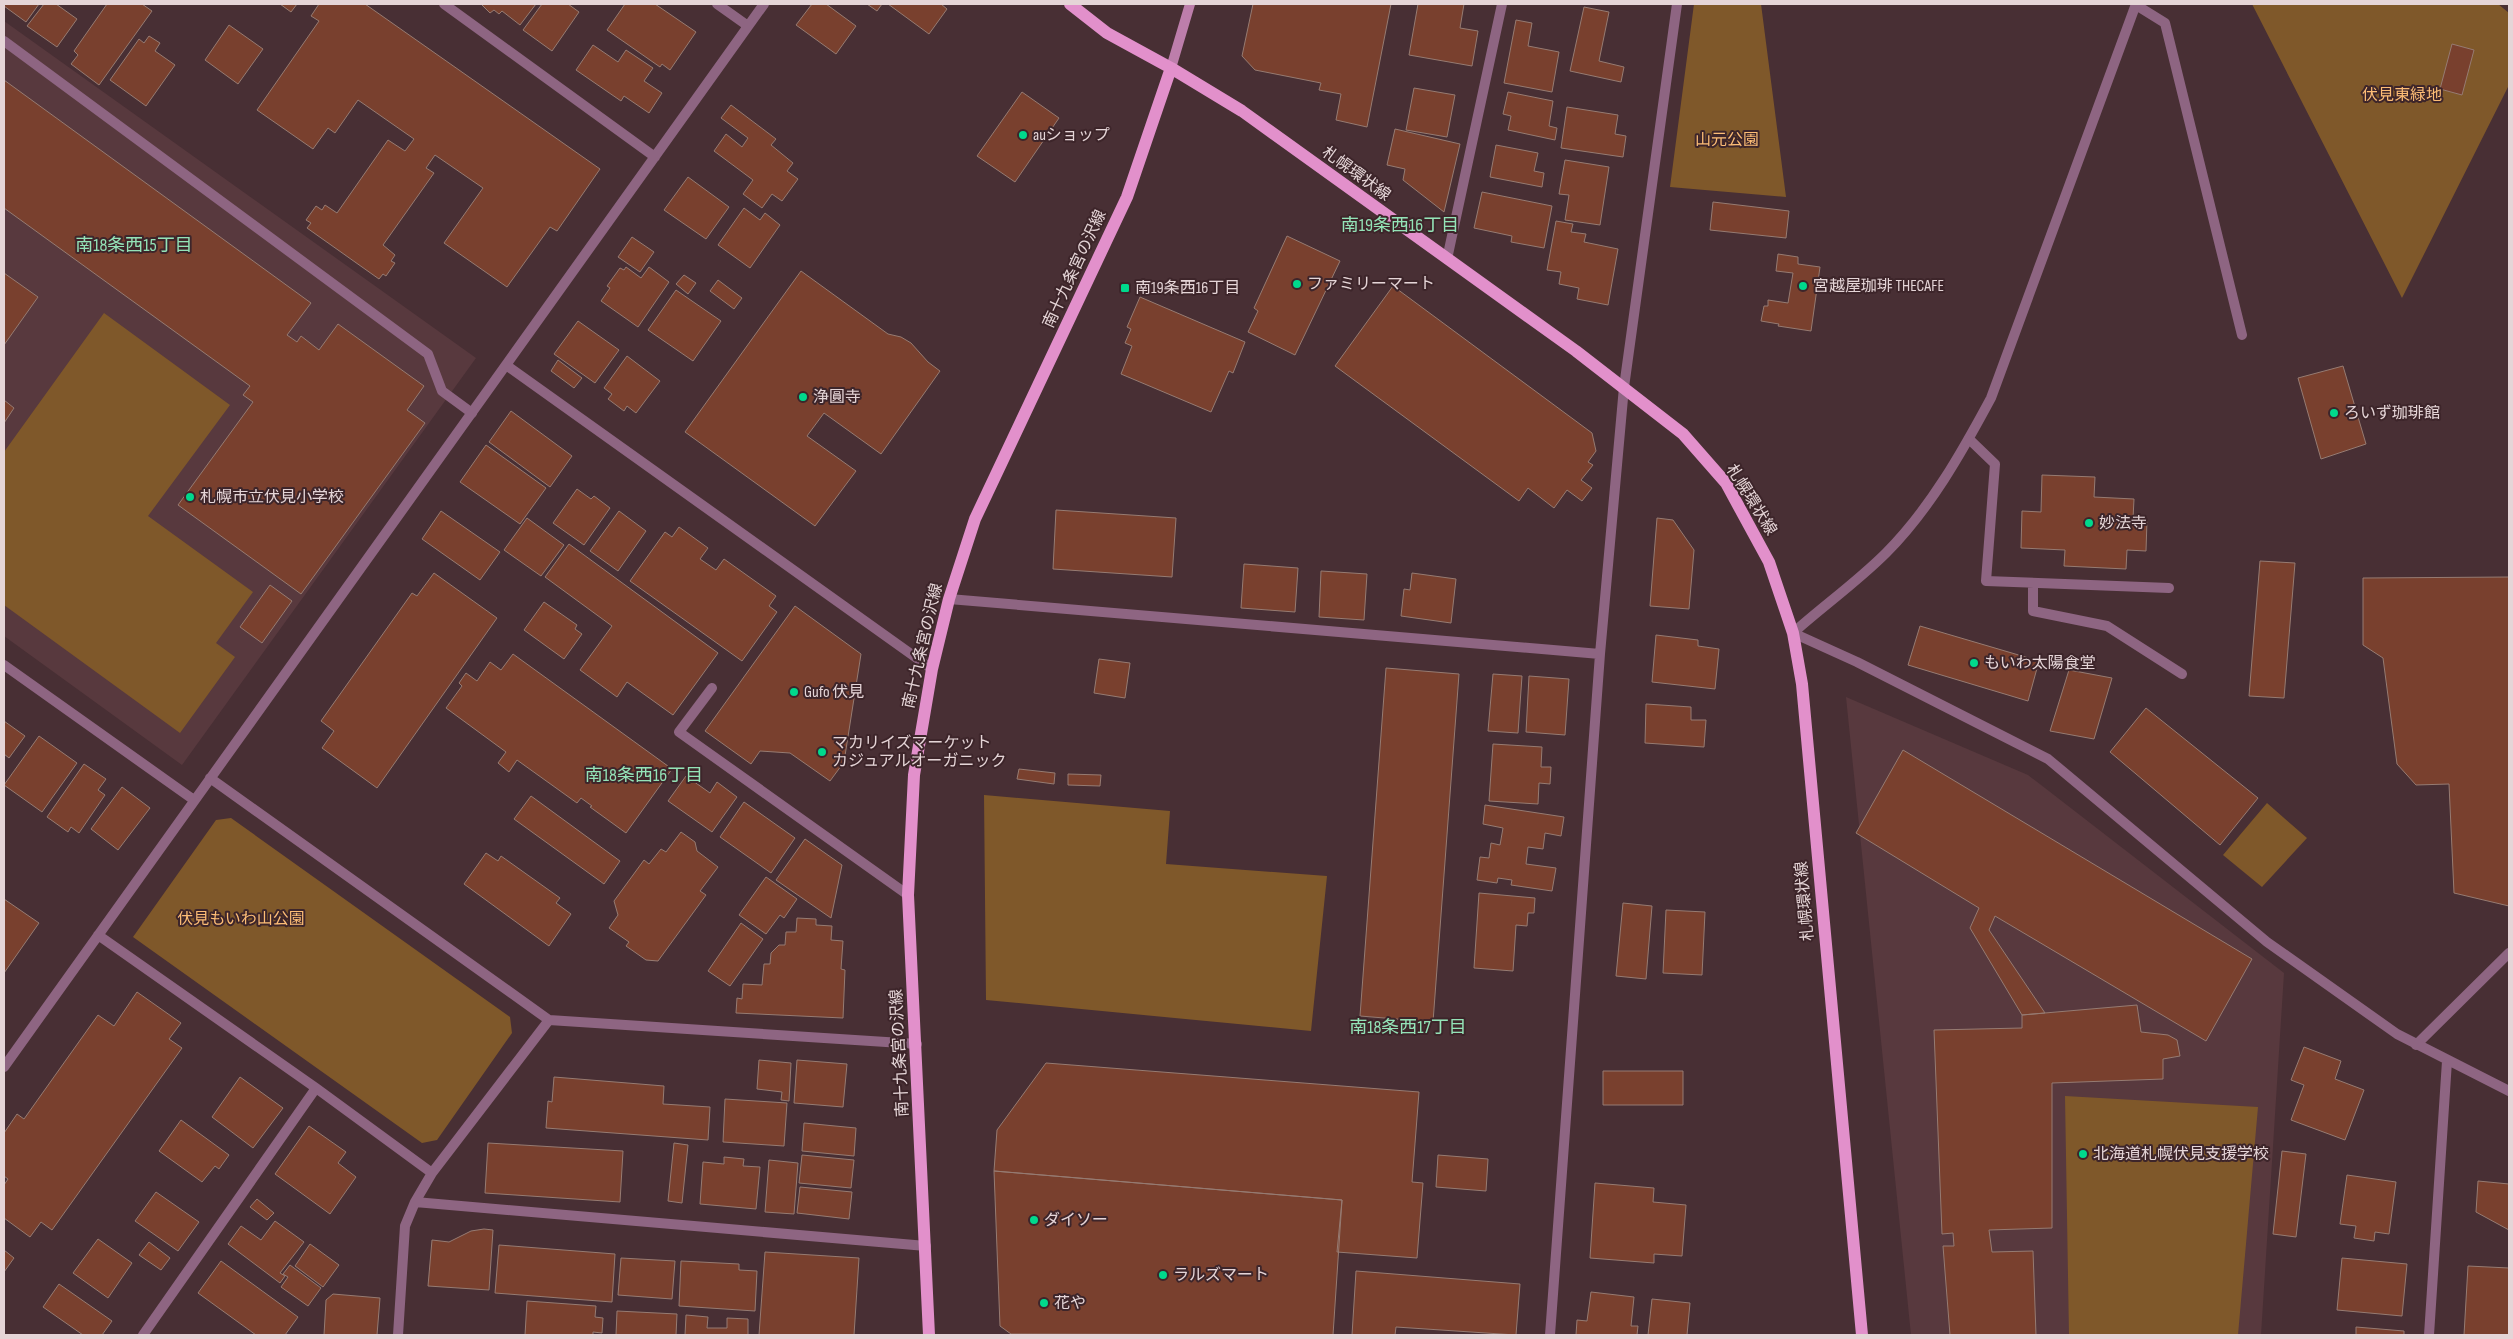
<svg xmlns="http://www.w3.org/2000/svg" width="2513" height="1339" font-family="'Sofia Sans Condensed','Noto Sans JP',sans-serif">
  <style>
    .built { fill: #58393e }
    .green { fill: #7f582a }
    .building { fill: #79402e; stroke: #967b72 }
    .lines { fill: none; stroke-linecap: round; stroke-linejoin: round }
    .service { stroke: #8e6582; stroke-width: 10 }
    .minor { stroke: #8e6582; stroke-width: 10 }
    .secondary { stroke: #bd7eab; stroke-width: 10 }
    .primary { stroke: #e290cb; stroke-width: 12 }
    .poi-dot { fill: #00d98c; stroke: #3d252a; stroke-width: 2 }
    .labels { text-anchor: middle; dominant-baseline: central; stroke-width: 4; stroke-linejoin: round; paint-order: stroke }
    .park-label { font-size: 16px; fill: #fdbd76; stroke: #3d252a }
    .poi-label { font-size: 16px; fill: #e5d5d7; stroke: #3d252a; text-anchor: start }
    .street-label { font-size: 16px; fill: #e5d5d7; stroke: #3d252a }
    .neighbourhood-label { font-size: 18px; fill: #94e3b7; stroke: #3d252a }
  </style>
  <rect width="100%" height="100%" fill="#482f34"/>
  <path class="built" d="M 4,21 L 476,358 L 182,765 L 4,636 Z
    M 1846,697 L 2028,775 L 2284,973 L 2261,1335 L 1911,1335 Z"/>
  <path class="green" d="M 1694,4 L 1761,4 L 1786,197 L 1670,187 Z
    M 2252,4 L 2498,4 L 2509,13 L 2509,85 L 2402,298 Z
    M 104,313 L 230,405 L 148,516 L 253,592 L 216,643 L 235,657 L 180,733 L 4,605 L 4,452 Z
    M 984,795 L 1170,811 L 1166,864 L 1327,876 L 1311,1031 L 986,1000 Z
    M 2267,803 L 2307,838 L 2262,887 L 2223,855 Z
    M 231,818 L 510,1017 L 512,1033 L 437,1140 L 422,1143 L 133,937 L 216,820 Z
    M 2065,1096 L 2258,1107 L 2238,1335 L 2069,1335 Z"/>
  <path class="building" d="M 4,4 L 39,4 L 26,22 L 4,6 Z
    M 44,4 L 56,4 L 77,19 L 57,47 L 27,26 Z
    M 107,4 L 142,4 L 152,11 L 99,85 L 71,64 L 78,55 L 74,51 Z
    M 280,4 L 297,4 L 291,12 Z
    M 319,4 L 365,4 L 600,169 L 557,231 L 550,227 L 507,287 L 444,243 L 483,188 L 435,155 L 426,168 L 434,173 L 383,245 L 395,255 L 391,261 L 395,263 L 386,276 L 383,274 L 379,279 L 307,228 L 311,223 L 306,220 L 316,206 L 322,210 L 325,205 L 337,213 L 388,140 L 405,151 L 414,139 L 358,100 L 335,133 L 328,128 L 313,149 L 257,110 L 319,21 L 311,16 Z
    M 481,4 L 536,4 L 520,25 L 502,11 L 499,14 L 494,10 L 490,13 Z
    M 542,4 L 568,4 L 579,12 L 552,51 L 523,30 Z
    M 625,4 L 655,4 L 696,32 L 670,70 L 662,64 L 660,67 L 607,30 Z
    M 812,4 L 826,4 L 856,26 L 836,54 L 796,25 Z
    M 867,4 L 882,4 L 877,11 Z
    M 888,4 L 941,4 L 947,9 L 929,34 Z
    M 1253,4 L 1391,4 L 1367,127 L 1336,120 L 1341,94 L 1319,90 L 1321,83 L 1255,70 L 1242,56 Z
    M 1418,4 L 1464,4 L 1460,28 L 1478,31 L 1472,66 L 1409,55 Z
    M 1584,7 L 1609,12 L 1599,61 L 1624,67 L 1621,82 L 1570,71 Z
    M 1516,20 L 1532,23 L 1528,46 L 1559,52 L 1552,92 L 1504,83 Z
    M 229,25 L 263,49 L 238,84 L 205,60 Z
    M 149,36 L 160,43 L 155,51 L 175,65 L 146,106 L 110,80 L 139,39 L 144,43 Z
    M 2452,44 L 2474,50 L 2462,95 L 2440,89 Z
    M 593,45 L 618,62 L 626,50 L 653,68 L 644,81 L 662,93 L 649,113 L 624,96 L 621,101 L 576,70 Z
    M 4,80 L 311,303 L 287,335 L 297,342 L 301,336 L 319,350 L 338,324 L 424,386 L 407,410 L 425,423 L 301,594 L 178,505 L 253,402 L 243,395 L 250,386 L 4,208 Z
    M 1414,88 L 1455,95 L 1447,137 L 1406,130 Z
    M 1022,92 L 1059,118 L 1015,182 L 977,156 Z
    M 1508,92 L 1553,101 L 1549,126 L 1557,128 L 1555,140 L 1508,130 L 1511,116 L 1503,114 Z
    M 731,105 L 776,139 L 771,145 L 793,163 L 787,171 L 798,179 L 782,201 L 772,194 L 762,208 L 743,194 L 753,180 L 714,151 L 726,134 L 742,147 L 748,138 L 721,118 Z
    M 1567,107 L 1618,115 L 1615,134 L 1626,136 L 1623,157 L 1561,148 Z
    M 1395,129 L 1460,144 L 1444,212 L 1403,180 L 1405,169 L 1387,165 Z
    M 1496,145 L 1538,153 L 1534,171 L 1544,173 L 1542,187 L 1490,177 Z
    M 1565,160 L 1609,167 L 1600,225 L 1565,220 L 1569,195 L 1559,194 Z
    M 688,177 L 729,207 L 706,239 L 664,210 Z
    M 1482,192 L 1552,206 L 1544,248 L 1511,242 L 1512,236 L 1474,228 Z
    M 1713,202 L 1789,211 L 1786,238 L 1710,230 Z
    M 744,208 L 760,220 L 765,213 L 780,225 L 750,268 L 718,245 Z
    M 1556,221 L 1573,224 L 1571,232 L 1586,234 L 1584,242 L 1618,249 L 1608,305 L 1577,299 L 1579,288 L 1559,284 L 1561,272 L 1547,270 Z
    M 1287,236 L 1340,261 L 1295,355 L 1248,332 L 1258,311 L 1254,308 Z
    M 632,237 L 654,252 L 640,272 L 618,257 Z
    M 1778,254 L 1798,257 L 1798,264 L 1820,267 L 1811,331 L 1778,326 L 1779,324 L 1761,321 L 1764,306 L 1768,306 L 1768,300 L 1788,303 L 1793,273 L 1776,271 Z
    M 626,267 L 641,278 L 649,267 L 669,282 L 638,327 L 601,301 L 610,288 L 607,286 L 620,268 L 624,270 Z
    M 801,271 L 888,334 L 901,337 L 911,343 L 928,362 L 940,371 L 881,454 L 824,413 L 807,436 L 856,471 L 815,526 L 685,432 Z
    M 4,273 L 38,297 L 4,345 Z
    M 684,275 L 696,283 L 688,294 L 676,284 Z
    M 718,280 L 742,298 L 734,309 L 710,291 Z
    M 1393,286 L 1592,433 L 1596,451 L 1588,462 L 1593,465 L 1581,480 L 1592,488 L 1582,501 L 1567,490 L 1554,508 L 1528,488 L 1519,501 L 1335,366 Z
    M 676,290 L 721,321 L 693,361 L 648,330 Z
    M 1140,297 L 1245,342 L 1233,373 L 1229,371 L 1211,412 L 1121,374 L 1132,346 L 1125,343 L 1131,329 L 1127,327 Z
    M 578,321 L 619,350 L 595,383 L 554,354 Z
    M 627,356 L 660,381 L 636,413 L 627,406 L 624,411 L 608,399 L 612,394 L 604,388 Z
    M 558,360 L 582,378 L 574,388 L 551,371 Z
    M 2343,366 L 2366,444 L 2321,459 L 2298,378 Z
    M 4,400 L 14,408 L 4,423 Z
    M 511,411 L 572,456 L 550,487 L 489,442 Z
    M 486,445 L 546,488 L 520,524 L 460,482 Z
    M 2042,475 L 2095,477 L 2094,497 L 2134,499 L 2133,519 L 2147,520 L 2146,551 L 2127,550 L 2126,569 L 2064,566 L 2065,550 L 2021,548 L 2022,511 L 2041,512 Z
    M 577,489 L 591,499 L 594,496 L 610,508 L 584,545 L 553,523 Z
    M 1056,510 L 1176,518 L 1172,577 L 1053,569 Z
    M 441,511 L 500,552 L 480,580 L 422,539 Z
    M 619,511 L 646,531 L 618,571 L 590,551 Z
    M 527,518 L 564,545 L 541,576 L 504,550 Z
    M 1657,518 L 1673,520 L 1694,550 L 1689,609 L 1650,606 Z
    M 679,527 L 708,548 L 700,559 L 716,570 L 724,559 L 776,596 L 769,606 L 777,612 L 742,661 L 630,581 L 665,532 L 672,537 Z
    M 569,544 L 718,653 L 673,715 L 627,682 L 617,697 L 580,670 L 612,626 L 545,577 Z
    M 2260,561 L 2295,563 L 2284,698 L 2249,696 Z
    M 1244,564 L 1298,568 L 1295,612 L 1241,608 Z
    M 1321,571 L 1367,574 L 1364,620 L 1319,617 Z
    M 434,573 L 497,618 L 377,788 L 322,748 L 334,731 L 321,721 L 412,593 L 417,596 Z
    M 1412,573 L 1456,579 L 1451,623 L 1401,616 L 1404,589 L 1410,590 Z
    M 2509,577 L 2509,906 L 2454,893 L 2449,784 L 2416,785 L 2397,764 L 2383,658 L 2363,645 L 2363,578 Z
    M 270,585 L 292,601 L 262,643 L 240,627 Z
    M 544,602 L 577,625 L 575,629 L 582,634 L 564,659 L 524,630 Z
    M 795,606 L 861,654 L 844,762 L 830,781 L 790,753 L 760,751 L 751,764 L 705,731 Z
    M 1920,626 L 2039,661 L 2028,701 L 1908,665 Z
    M 1656,635 L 1698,640 L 1698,646 L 1719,649 L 1715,689 L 1652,682 Z
    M 513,654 L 672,769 L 626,833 L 590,807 L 592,806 L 581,798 L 577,803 L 517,760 L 509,772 L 498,763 L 506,752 L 446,708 L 462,686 L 459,683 L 466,673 L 477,681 L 490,662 L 501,670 Z
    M 1099,659 L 1130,663 L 1125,698 L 1094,693 Z
    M 1386,668 L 1459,674 L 1433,1022 L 1360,1016 Z
    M 2069,670 L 2112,678 L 2094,739 L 2050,731 Z
    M 1493,674 L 1522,676 L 1518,733 L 1488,731 Z
    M 1529,676 L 1569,679 L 1565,735 L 1526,732 Z
    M 1646,704 L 1691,707 L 1691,720 L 1706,720 L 1704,747 L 1645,743 Z
    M 2146,708 L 2258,798 L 2220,845 L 2110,752 Z
    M 4,721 L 25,736 L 9,758 L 4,754 Z
    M 39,736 L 77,763 L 42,812 L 4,785 Z
    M 1493,744 L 1542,747 L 1541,767 L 1551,767 L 1550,784 L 1539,783 L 1538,804 L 1489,801 Z
    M 1903,750 L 2252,959 L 2206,1041 L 1995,916 L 1989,930 L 2045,1013 L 2022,1015 L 1970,928 L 1979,908 L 1856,833 Z
    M 84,764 L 106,779 L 98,790 L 105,795 L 79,833 L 71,827 L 68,832 L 47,817 Z
    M 1019,769 L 1055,773 L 1054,784 L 1017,779 Z
    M 1068,774 L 1101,775 L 1100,786 L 1068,785 Z
    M 686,776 L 710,793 L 717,782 L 737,797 L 712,832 L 668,801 Z
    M 122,787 L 150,808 L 118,850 L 91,829 Z
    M 531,796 L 620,861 L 604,884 L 514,819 Z
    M 744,802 L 795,838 L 771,873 L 720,837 Z
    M 1485,805 L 1564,817 L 1561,836 L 1545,833 L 1543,849 L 1528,847 L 1526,864 L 1556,868 L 1552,891 L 1511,885 L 1512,880 L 1498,878 L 1497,883 L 1477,880 L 1480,857 L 1489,858 L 1491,843 L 1500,845 L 1503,828 L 1483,824 Z
    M 681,832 L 695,842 L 697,851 L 718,867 L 700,891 L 706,895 L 658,961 L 646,960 L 626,946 L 629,942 L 609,928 L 618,915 L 614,901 L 644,860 L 649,864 L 661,849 L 666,852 Z
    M 805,839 L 842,865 L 831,918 L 776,880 Z
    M 486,853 L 498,861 L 501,856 L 560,898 L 556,903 L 571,914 L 549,946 L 464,884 Z
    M 766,877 L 797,899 L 784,918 L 780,915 L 766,934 L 739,915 Z
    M 1479,893 L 1535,898 L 1534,913 L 1528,913 L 1527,926 L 1516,925 L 1513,971 L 1474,968 Z
    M 4,899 L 39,923 L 4,973 Z
    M 1623,903 L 1652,906 L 1646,979 L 1616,976 Z
    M 1666,910 L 1705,912 L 1702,975 L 1663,973 Z
    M 797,918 L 816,919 L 816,925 L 832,926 L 831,940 L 843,941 L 841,969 L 845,970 L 843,1018 L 736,1013 L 737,998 L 742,999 L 743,984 L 762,985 L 764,964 L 770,964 L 771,953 L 779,945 L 785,945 L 786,932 L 796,932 Z
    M 741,923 L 763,939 L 730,986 L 708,971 Z
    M 137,992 L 181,1023 L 169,1039 L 182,1048 L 52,1230 L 41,1222 L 30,1237 L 4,1218 L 4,1185 L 8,1179 L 4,1176 L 4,1133 L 17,1114 L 24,1119 L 98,1015 L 114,1026 Z
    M 2137,1005 L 2141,1032 L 2168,1035 L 2177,1040 L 2180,1056 L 2163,1059 L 2163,1079 L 2052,1083 L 2052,1228 L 1989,1230 L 1992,1252 L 2033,1251 L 2036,1335 L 1950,1335 L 1943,1246 L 1954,1246 L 1953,1233 L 1942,1234 L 1934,1030 L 2022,1028 L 2022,1015 Z
    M 2304,1047 L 2341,1061 L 2335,1079 L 2364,1090 L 2345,1140 L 2291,1120 L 2304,1085 L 2291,1080 Z
    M 759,1060 L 791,1063 L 789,1101 L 781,1100 L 782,1092 L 757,1089 Z
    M 797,1060 L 847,1064 L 843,1107 L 794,1103 Z
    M 1046,1063 L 1419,1092 L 1412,1182 L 1423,1183 L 1417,1258 L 1337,1252 L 1342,1200 L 994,1171 L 997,1130 Z
    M 1603,1071 L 1683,1071 L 1683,1105 L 1603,1105 Z
    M 240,1077 L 283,1108 L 253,1148 L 212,1117 Z
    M 554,1077 L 664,1086 L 663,1104 L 710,1107 L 708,1140 L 546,1128 L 548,1101 L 552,1102 Z
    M 725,1099 L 787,1103 L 784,1146 L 723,1142 Z
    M 181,1120 L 229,1155 L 219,1169 L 215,1166 L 202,1182 L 159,1151 Z
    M 804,1123 L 856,1128 L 854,1156 L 802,1151 Z
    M 309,1126 L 346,1152 L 338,1163 L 356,1177 L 330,1214 L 275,1174 Z
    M 488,1143 L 623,1151 L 620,1202 L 485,1193 Z
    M 674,1143 L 688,1145 L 682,1203 L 668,1201 Z
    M 2282,1151 L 2306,1154 L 2296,1237 L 2273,1234 Z
    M 802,1155 L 854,1160 L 851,1188 L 799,1183 Z
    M 1438,1155 L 1488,1159 L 1486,1191 L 1436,1187 Z
    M 724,1157 L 744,1159 L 743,1166 L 760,1167 L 756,1209 L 700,1204 L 703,1162 L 724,1164 Z
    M 769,1160 L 798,1163 L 794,1214 L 765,1212 Z
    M 994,1171 L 1342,1200 L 1333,1335 L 1011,1334 L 1000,1326 Z
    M 2347,1175 L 2396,1182 L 2389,1234 L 2375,1232 L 2374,1241 L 2354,1238 L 2356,1226 L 2340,1224 Z
    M 2478,1181 L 2509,1184 L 2509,1230 L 2476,1212 Z
    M 1595,1183 L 1654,1188 L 1653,1202 L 1686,1205 L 1682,1256 L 1654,1254 L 1654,1263 L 1590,1258 Z
    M 800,1187 L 852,1192 L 849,1219 L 797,1213 Z
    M 156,1192 L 199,1222 L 178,1251 L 135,1221 Z
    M 257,1199 L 274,1213 L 267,1220 L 250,1207 Z
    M 275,1221 L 304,1242 L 280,1273 L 285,1276 L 280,1283 L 228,1244 L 241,1226 L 261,1240 Z
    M 484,1229 L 493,1230 L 489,1290 L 428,1286 L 432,1240 L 449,1242 L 471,1231 Z
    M 98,1239 L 132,1263 L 108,1298 L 73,1273 Z
    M 149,1242 L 170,1258 L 161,1270 L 139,1255 Z
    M 310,1244 L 339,1265 L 323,1287 L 295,1266 Z
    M 499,1245 L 615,1254 L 612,1302 L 495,1293 Z
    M 4,1250 L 14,1258 L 4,1272 Z
    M 765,1252 L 859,1258 L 854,1335 L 759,1335 Z
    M 621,1258 L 675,1261 L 672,1299 L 618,1295 Z
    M 2342,1258 L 2407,1264 L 2402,1316 L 2337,1310 Z
    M 221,1261 L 298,1317 L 285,1335 L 256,1335 L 198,1293 Z
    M 681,1261 L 739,1264 L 739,1270 L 757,1271 L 755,1311 L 679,1306 Z
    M 290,1265 L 321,1288 L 308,1306 L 281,1287 L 288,1277 L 283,1274 Z
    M 2468,1266 L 2509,1268 L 2509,1335 L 2464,1335 Z
    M 1356,1271 L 1520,1284 L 1516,1335 L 1396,1327 L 1395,1335 L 1352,1335 Z
    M 59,1284 L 112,1321 L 102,1335 L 83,1335 L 43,1307 Z
    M 1591,1292 L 1634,1297 L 1631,1326 L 1638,1326 L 1637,1335 L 1576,1335 L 1577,1320 L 1587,1321 Z
    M 333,1294 L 380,1298 L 377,1335 L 324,1335 L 326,1300 Z
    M 1652,1299 L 1690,1303 L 1687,1335 L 1648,1335 Z
    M 527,1301 L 596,1306 L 595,1317 L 603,1318 L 602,1333 L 593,1332 L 593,1335 L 525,1335 Z
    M 617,1311 L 677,1314 L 676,1335 L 616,1335 Z
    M 686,1315 L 708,1317 L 707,1328 L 727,1328 L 727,1318 L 748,1319 L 748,1335 L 685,1335 Z
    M 2356,1327 L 2404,1331 L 2404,1335 L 2356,1335 Z"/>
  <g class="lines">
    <path class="service" d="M 2136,5 L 2165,23 L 2242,335
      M 4,41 L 428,354 L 442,391 L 472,413
      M 1969,439 L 1995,464 L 1986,581 L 2169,588
      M 2033,583 L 2033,611 L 2107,626 L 2182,674
      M 712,688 L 679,732 L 908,895
      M 2416,1045 L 2509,953"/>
    <path class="minor" d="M 444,4 L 655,157
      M 717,4 L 748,26
      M 2136,4 L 1991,398 C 1962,452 1930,509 1886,553 C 1857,582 1823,606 1793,633 L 1857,662 L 2048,759 L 2267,942 L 2397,1034 L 2509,1091
      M 1447,259 L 1502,4
      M 506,365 L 932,669
      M 949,599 L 1600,654
      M 4,665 L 194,800
      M 210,778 L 549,1020 L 917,1044
      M 98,935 L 316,1088 L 432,1173
      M 4,1067 L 764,4
      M 415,1202 L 926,1246
      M 143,1335 L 316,1088
      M 398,1335 L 405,1226 L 415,1202 L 432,1173 L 549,1020
      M 1550,1335 L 1600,654 L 1624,387 L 1677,4
      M 2429,1335 L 2447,1061"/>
    <path class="secondary" d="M 1171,68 L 1190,4"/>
    <path class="primary" d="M 1070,4 L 1107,33 L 1171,68 L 1242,111 L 1576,351 L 1683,434 L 1726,483 L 1769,562 L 1793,633 L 1802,684 L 1862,1335
      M 929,1335 L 908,895 L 914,775 L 932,669 L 949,599 L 975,519 L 1127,197 L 1171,68"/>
  </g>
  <g class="poi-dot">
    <circle cx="1023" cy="135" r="5"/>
    <circle cx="1297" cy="284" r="5"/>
    <circle cx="1803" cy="286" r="5"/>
    <rect x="1120" y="283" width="10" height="10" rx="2.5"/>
    <circle cx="803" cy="397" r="5"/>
    <circle cx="2334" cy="413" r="5"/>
    <circle cx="190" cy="497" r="5"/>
    <circle cx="2089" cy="523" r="5"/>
    <circle cx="1974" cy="663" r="5"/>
    <circle cx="794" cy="692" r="5"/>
    <circle cx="822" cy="752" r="5"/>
    <circle cx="2083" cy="1154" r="5"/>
    <circle cx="1034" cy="1220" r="5"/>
    <circle cx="1163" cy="1275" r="5"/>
    <circle cx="1044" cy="1303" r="5"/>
  </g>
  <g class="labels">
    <g class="park-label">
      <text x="2402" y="95">伏見東緑地</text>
      <text x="1727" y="140">山元公園</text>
      <text x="241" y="919">伏見もいわ山公園</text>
    </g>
    <g class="poi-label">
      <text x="1033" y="135">auショップ</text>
      <text x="1307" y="284">ファミリーマート</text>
      <text x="1813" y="286">宮越屋珈琲 THECAFE</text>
      <text x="1135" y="288">南19条西16丁目</text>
      <text x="813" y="397">浄圓寺</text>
      <text x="2344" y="413">ろいず珈琲館</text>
      <text x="200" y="497">札幌市立伏見小学校</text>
      <text x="2099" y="523">妙法寺</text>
      <text x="1984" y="663">もいわ太陽食堂</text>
      <text x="804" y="692">Gufo 伏見</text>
      <text x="832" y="743">マカリイズマーケット<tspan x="832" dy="18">カジュアルオーガニック</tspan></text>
      <text x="2093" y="1154">北海道札幌伏見支援学校</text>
      <text x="1044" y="1220">ダイソー</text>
      <text x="1173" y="1275">ラルズマート</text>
      <text x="1054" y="1303">花や</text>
    </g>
    <g class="street-label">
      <text transform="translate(1356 174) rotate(36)">札幌環状線</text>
      <text transform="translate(1075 269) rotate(-65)">南十九条宮の沢線</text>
      <text transform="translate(1751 500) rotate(58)">札幌環状線</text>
      <text transform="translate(923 646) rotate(-77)">南十九条宮の沢線</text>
      <text transform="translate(1805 901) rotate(-95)">札幌環状線</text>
      <text transform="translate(900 1053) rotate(-93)">南十九条宮の沢線</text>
    </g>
    <g class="neighbourhood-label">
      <text x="1400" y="225">南19条西16丁目</text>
      <text x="134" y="245">南18条西15丁目</text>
      <text x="644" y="775">南18条西16丁目</text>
      <text x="1408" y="1027">南18条西17丁目</text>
    </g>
  </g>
  <rect width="2513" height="1339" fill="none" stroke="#e5d5d7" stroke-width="10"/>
</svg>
